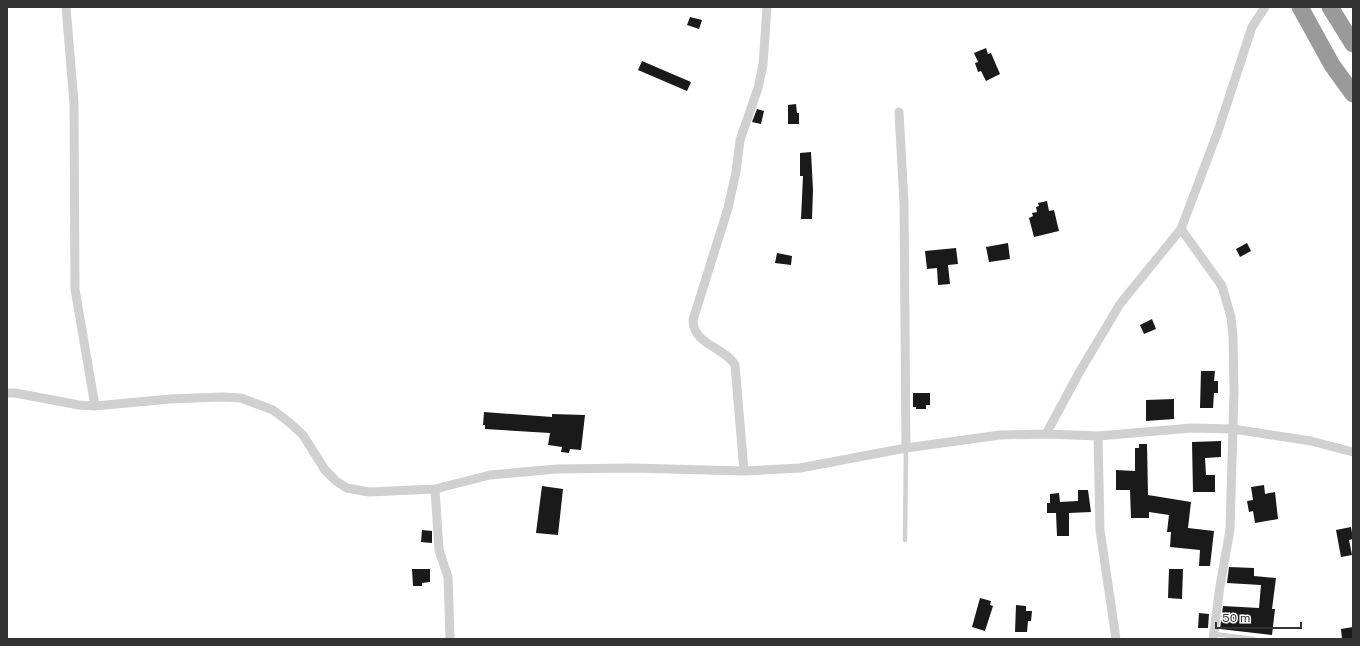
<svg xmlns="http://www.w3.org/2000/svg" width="1360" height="646" font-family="'Public Sans',sans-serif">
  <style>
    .building { fill: #1a1a1a }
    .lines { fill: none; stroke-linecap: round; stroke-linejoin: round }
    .lane { stroke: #d0d0d0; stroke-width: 4.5 }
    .street { stroke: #d0d0d0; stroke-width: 9 }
    .highway { stroke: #9a9a9a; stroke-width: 17 }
  </style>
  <rect width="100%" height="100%" fill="#fff"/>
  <path class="building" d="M 690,17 L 702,20 L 699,29 L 687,25 Z
    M 986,48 L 988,54 L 991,53 L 1000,74 L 986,81 L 981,71 L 978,72 L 975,63 L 978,62 L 974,53 Z
    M 642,61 L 691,82 L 687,91 L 638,70 Z
    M 796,104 L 797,113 L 799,113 L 799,124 L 788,124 L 788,105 Z
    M 757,109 L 764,111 L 761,124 L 752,122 Z
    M 811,152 L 813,190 L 812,219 L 801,219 L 803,176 L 800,176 L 800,153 Z
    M 1047,201 L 1049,211 L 1054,210 L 1059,231 L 1034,237 L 1029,218 L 1033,216 L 1032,213 L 1037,212 L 1036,207 L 1039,206 L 1038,203 Z
    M 1008,243 L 1010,259 L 989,262 L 986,247 Z
    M 1247,243 L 1251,251 L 1240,257 L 1236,249 Z
    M 956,248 L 958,264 L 948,265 L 950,284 L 938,285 L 937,268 L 927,269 L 925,251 Z
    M 777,253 L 792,256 L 791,265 L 775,263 Z
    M 1152,319 L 1156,329 L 1144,334 L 1140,325 Z
    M 1201,371 L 1215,371 L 1214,381 L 1218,381 L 1218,393 L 1214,393 L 1213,408 L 1200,408 Z
    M 913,393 L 930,393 L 930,405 L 926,405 L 926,409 L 916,409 L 916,407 L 913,407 Z
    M 1174,399 L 1174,419 L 1146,421 L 1146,400 Z
    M 484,412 L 552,417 L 552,414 L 585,415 L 581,450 L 570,449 L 569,453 L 561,452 L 562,447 L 548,445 L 550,433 L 485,429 L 485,425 L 483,425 Z
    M 1221,441 L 1221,457 L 1205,458 L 1206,475 L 1215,475 L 1215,492 L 1193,492 L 1192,442 Z
    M 1139,444 L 1147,444 L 1148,495 L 1191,502 L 1188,528 L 1214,531 L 1210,566 L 1199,566 L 1200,550 L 1170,547 L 1171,532 L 1167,532 L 1169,515 L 1149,512 L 1149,518 L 1131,518 L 1130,490 L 1116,490 L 1116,470 L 1135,471 L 1135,448 L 1139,448 Z
    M 1264,485 L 1265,494 L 1275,492 L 1278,519 L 1255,523 L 1253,511 L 1249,512 L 1247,501 L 1253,500 L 1251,487 Z
    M 542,486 L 563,489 L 558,535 L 536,533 Z
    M 1078,490 L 1088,490 L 1091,512 L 1069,513 L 1069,536 L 1057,536 L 1056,513 L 1047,513 L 1047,503 L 1050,503 L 1050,494 L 1059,493 L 1060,502 L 1078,501 Z
    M 1351,527 L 1353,539 L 1349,540 L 1352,555 L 1341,557 L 1336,530 Z
    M 422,530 L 432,531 L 432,543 L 421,542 Z
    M 1229,567 L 1254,568 L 1254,576 L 1276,578 L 1272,609 L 1275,609 L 1272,635 L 1220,629 L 1223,606 L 1259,608 L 1261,585 L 1227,583 Z
    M 412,569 L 430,569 L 430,582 L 422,583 L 422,586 L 413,586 Z
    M 1169,569 L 1183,569 L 1182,599 L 1168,598 Z
    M 980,598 L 991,601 L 990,605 L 993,606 L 985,631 L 972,627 Z
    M 1016,605 L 1026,606 L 1026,611 L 1032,611 L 1031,621 L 1028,621 L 1027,632 L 1015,632 Z
    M 1199,613 L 1209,614 L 1208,628 L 1198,628 Z
    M 1353,627 L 1353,639 L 1342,639 L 1341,629 Z"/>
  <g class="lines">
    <path class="lane" d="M 905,540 L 906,448
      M 1214,634 L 1254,639"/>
    <path class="street" d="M 66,7 L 74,103 L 75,289 L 95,406
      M 899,112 L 904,203 L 906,448
      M 1181,229 L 1222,286 L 1231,317 L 1233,336 L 1234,392 L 1230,530 L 1220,586 L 1213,639
      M 7,393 L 15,393 L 79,405 L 95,406 L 170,399 L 222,397 L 241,398 L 273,410 L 290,423 L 303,435 L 325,470 L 336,481 L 347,488 L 369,492 L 435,489 L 490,475 L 557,469 L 632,468 L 744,471 L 800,468 L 906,448 L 1000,435 L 1046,434 L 1098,436 L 1192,428 L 1233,429 L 1311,441 L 1353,452
      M 1046,434 L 1080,371 L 1120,304 L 1181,229 L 1218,131 L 1252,27 L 1265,7
      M 1098,436 L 1100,530 L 1116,639
      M 744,471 L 735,365 C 725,347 693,345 693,320 L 728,208 L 736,172 L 740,140 L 758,88 L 763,65 L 767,7
      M 435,489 L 439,550 L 448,577 L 450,639"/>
    <path class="highway" d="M 1300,7 L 1332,65 L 1353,94
      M 1330,7 L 1353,44"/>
  </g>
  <rect width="1360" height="646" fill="none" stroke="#333333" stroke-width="16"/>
  <path d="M1216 622v6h85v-6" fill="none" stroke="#333333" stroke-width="2"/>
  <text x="1222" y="622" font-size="12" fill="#333333" stroke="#ffffff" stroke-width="3" paint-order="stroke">50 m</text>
</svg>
